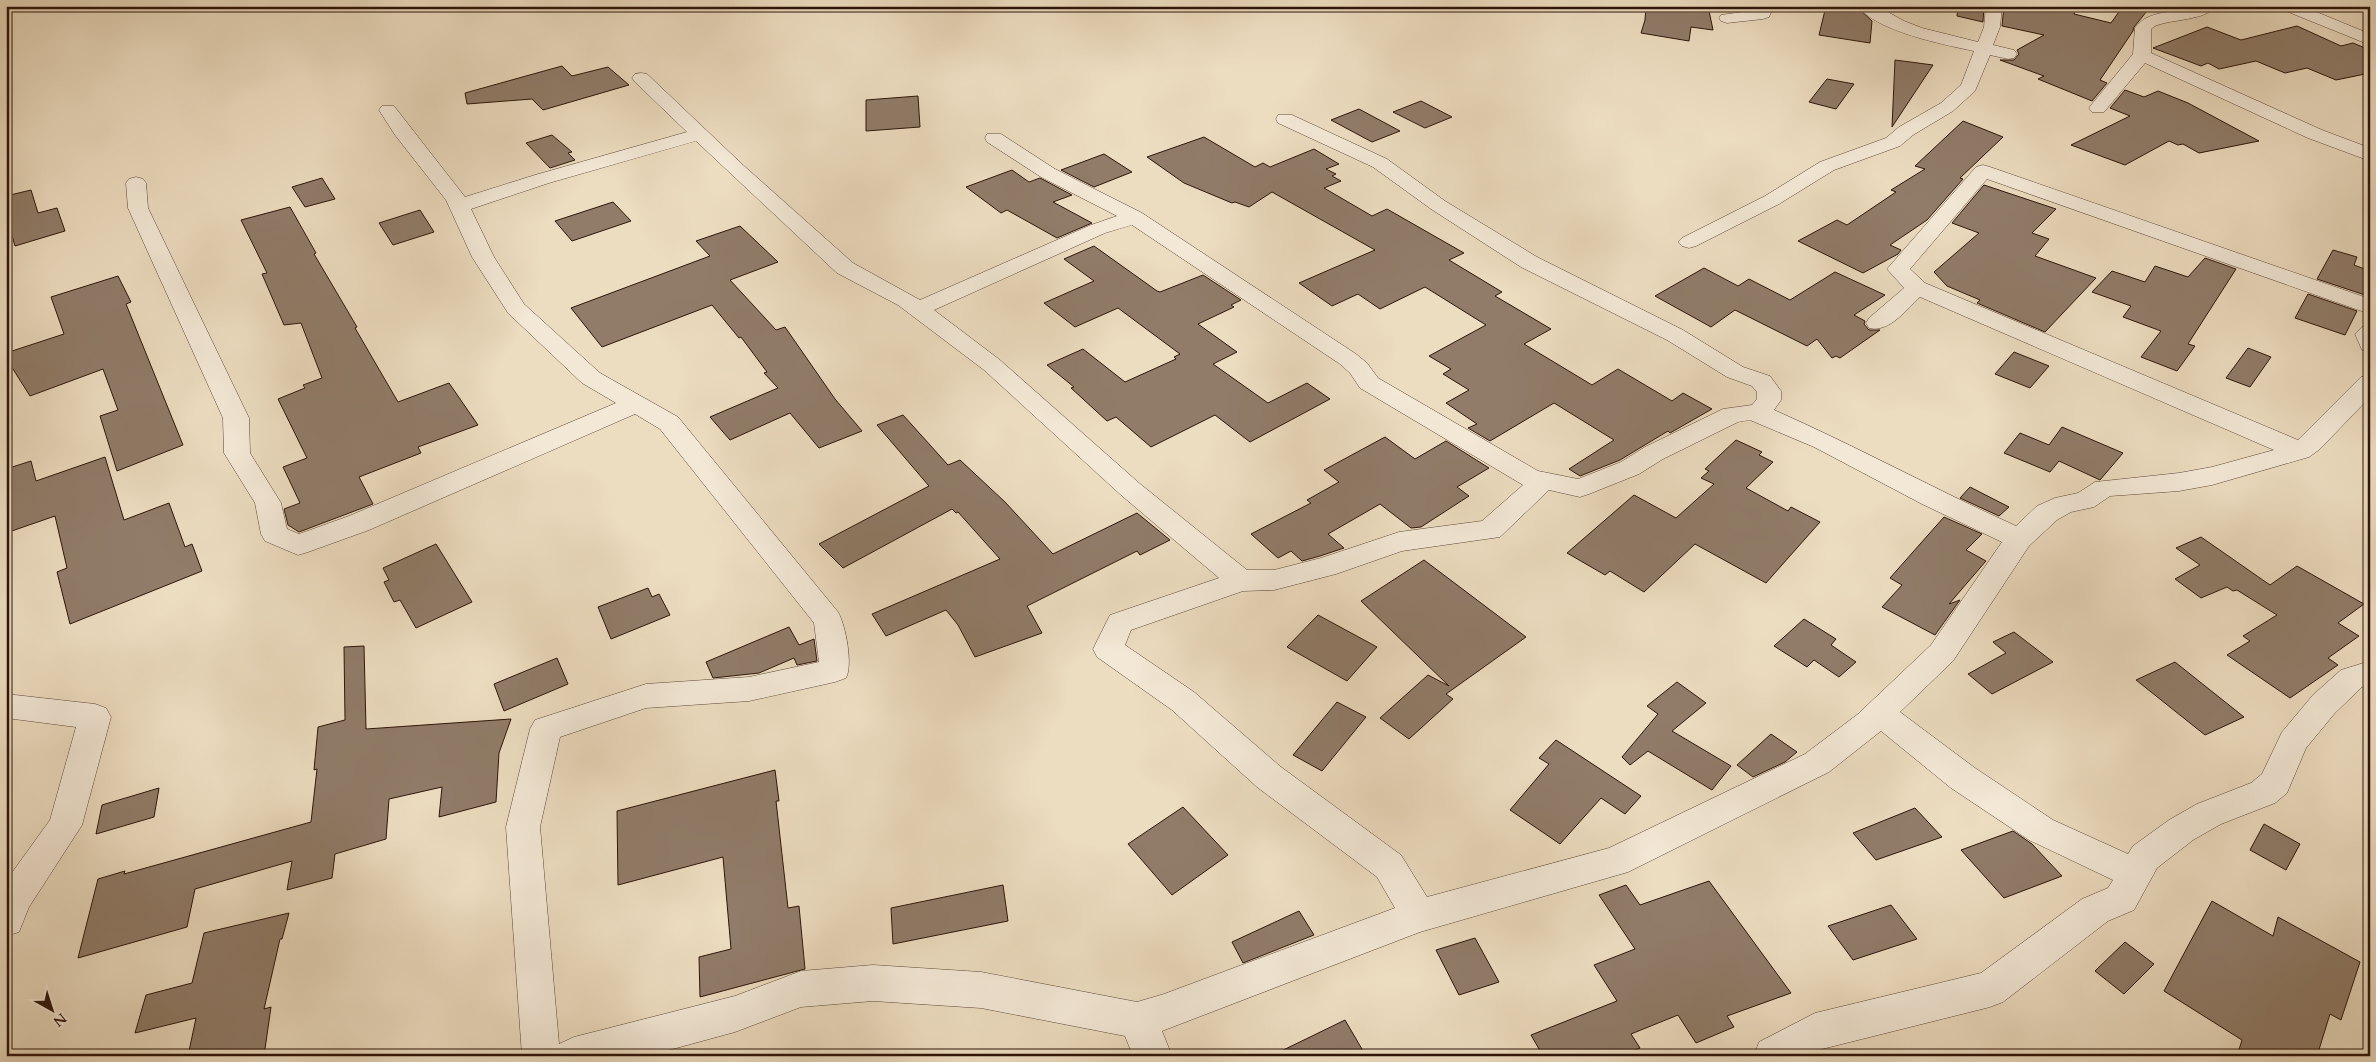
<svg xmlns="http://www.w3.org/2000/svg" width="2376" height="1062" font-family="Cardo,serif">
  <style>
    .building { fill: #907c69; stroke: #2d150a }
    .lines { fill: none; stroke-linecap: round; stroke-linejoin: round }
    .minor-casing { stroke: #5d4738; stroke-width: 1 }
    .minor { fill: #f3e8d6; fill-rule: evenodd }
  </style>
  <rect width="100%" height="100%" fill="#ecdcc0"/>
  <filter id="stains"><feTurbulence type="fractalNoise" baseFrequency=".004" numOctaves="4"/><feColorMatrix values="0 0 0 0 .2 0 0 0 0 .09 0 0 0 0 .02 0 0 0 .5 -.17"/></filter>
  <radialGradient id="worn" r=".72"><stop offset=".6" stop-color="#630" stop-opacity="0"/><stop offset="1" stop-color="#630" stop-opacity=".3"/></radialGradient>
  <path class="building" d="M 1646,6 L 1708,6 L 1713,30 L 1691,27 L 1689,41 L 1641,33 L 1645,20 Z
    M 1826,6 L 1856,6 L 1872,21 L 1870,43 L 1819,35 Z
    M 1958,6 L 1984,6 L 1983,22 L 1957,16 Z
    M 2004,6 L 2076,6 L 2074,14 L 2111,23 L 2123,6 L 2147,11 L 2134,27 L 2133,31 L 2100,80 L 2107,83 L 2092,101 L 2038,79 L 2044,76 L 2000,60 L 2014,60 L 2019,54 L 2017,50 L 2044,35 L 2002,26 Z
    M 2297,26 L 2341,46 L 2353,43 L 2370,50 L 2370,73 L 2336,80 L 2307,68 L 2285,73 L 2256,61 L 2219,69 L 2208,63 L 2201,66 L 2153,48 L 2207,27 L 2241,40 Z
    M 1895,60 L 1933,65 L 1892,127 Z
    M 562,66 L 572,76 L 608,67 L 629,85 L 543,110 L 532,99 L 467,104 L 465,93 Z
    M 1827,79 L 1854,84 L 1836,109 L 1809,102 Z
    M 2125,90 L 2144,97 L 2158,91 L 2188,103 L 2259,141 L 2199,153 L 2183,144 L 2178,145 L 2169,141 L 2125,165 L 2071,145 L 2130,116 L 2110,108 Z
    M 918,96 L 920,127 L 866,131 L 866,100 Z
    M 1421,101 L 1452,117 L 1425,128 L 1393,112 Z
    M 1359,109 L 1400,131 L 1372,142 L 1331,120 Z
    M 1963,121 L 2003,137 L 1960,178 L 1963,179 L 1927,220 L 1890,245 L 1901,250 L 1898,254 L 1863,273 L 1798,241 L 1837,220 L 1847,225 L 1896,192 L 1891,190 L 1925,169 L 1915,166 Z
    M 552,135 L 572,152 L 568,153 L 575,160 L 550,168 L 526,143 Z
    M 1204,137 L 1255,167 L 1263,163 L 1270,167 L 1314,149 L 1339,164 L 1326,169 L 1336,174 L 1332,176 L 1341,181 L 1324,188 L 1372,216 L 1387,209 L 1464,253 L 1449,260 L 1502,292 L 1495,296 L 1551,329 L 1524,344 L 1592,385 L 1618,369 L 1672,401 L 1683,393 L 1712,409 L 1670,433 L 1668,431 L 1620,460 L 1580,476 L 1569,469 L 1614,440 L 1554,403 L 1490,441 L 1468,428 L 1477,424 L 1446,403 L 1469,390 L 1443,374 L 1451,369 L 1429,356 L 1486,325 L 1425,287 L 1380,309 L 1358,294 L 1332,306 L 1299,283 L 1375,250 L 1272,192 L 1249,207 L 1235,202 L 1232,203 L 1184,183 L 1147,157 Z
    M 1104,154 L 1132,172 L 1094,187 L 1061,170 Z
    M 1012,170 L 1029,182 L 1040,178 L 1072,195 L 1053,202 L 1092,223 L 1057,238 L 1007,210 L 1001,213 L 966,187 Z
    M 322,178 L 335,199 L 305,207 L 292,187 Z
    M 1984,185 L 2056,209 L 2032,233 L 2049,239 L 2035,256 L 2096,278 L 2045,332 L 1977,303 L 1980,300 L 1947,286 L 1934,272 L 1979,233 L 1952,223 Z
    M 31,190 L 38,213 L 57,208 L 65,231 L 15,246 L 6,216 L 6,196 Z
    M 613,202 L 631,221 L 572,241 L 555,221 Z
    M 290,207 L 316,253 L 314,254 L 357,327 L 355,328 L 398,402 L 449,383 L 478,425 L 418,447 L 421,453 L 359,477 L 373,504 L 299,532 L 288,525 L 284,509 L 300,503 L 283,467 L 307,458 L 278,399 L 305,388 L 303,385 L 322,378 L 301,323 L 284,325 L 262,274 L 267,273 L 241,220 Z
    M 420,210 L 434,232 L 393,245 L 379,223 Z
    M 740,226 L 778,262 L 730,280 L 776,330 L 785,327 L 835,399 L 862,431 L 819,448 L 790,413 L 730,440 L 710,417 L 778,388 L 764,373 L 767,372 L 741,337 L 739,338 L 712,305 L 602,347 L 571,308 L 710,256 L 696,241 Z
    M 1094,246 L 1157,291 L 1160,292 L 1203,275 L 1241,300 L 1231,305 L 1234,307 L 1198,324 L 1237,352 L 1213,364 L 1268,403 L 1307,383 L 1330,399 L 1250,442 L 1215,415 L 1151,447 L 1116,417 L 1107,421 L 1071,388 L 1074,387 L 1047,365 L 1083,349 L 1125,382 L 1176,359 L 1174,357 L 1180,354 L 1118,308 L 1075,327 L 1044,303 L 1094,281 L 1064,259 Z
    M 2333,250 L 2357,257 L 2354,265 L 2370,271 L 2370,286 L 2365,295 L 2317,279 Z
    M 2205,258 L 2236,269 L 2188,344 L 2195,346 L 2177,371 L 2141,357 L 2161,331 L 2123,317 L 2131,306 L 2092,292 L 2112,271 L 2145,282 L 2155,266 L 2188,277 Z
    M 1704,268 L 1738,286 L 1749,279 L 1790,300 L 1835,272 L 1885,295 L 1854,315 L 1865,321 L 1864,324 L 1869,330 L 1880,330 L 1840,358 L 1836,356 L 1832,358 L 1817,339 L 1807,346 L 1735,310 L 1711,327 L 1655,296 Z
    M 118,276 L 131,302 L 126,304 L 183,445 L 117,471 L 100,416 L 118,410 L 103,369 L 30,396 L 6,358 L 6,353 L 64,334 L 51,297 Z
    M 2308,294 L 2357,311 L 2345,335 L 2295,318 Z
    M 2248,348 L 2271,357 L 2250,387 L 2226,378 Z
    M 2014,352 L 2049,366 L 2030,388 L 1995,374 Z
    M 903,415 L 948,465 L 960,460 L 1005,502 L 1053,554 L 1137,513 L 1170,540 L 1140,555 L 1137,551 L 1027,606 L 1042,633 L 975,657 L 958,625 L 946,610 L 886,636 L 872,614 L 1000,559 L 958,512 L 956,513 L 952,509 L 843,568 L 819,544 L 929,486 L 877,425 Z
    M 2062,427 L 2123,453 L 2100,480 L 2059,461 L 2050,472 L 2004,453 L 2020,433 L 2049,445 Z
    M 1385,437 L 1415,459 L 1446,441 L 1489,468 L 1457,487 L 1469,496 L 1421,527 L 1411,528 L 1380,504 L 1328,534 L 1344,548 L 1320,556 L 1302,561 L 1291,551 L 1278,558 L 1251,534 L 1311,503 L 1307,500 L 1339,482 L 1324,470 Z
    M 1736,440 L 1762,452 L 1759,455 L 1773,462 L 1746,488 L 1788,511 L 1791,507 L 1820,522 L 1766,583 L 1695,544 L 1644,592 L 1610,571 L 1605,575 L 1567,553 L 1634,495 L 1676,518 L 1714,484 L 1701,478 L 1709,471 L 1705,469 Z
    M 105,457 L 124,520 L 169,503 L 185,547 L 192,544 L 202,571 L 70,624 L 57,572 L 67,568 L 55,516 L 6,533 L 6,469 L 31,461 L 36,481 Z
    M 1970,487 L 2009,507 L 1999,516 L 1960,498 Z
    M 1944,517 L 1982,534 L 1966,550 L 1986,561 L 1949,604 L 1960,600 L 1935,635 L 1882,607 L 1902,585 L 1890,578 Z
    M 2201,537 L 2270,585 L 2297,566 L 2364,604 L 2338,623 L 2359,636 L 2328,658 L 2338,665 L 2290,698 L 2227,655 L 2250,641 L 2243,636 L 2277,615 L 2237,590 L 2233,591 L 2227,587 L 2201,598 L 2175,579 L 2200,565 L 2176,548 Z
    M 436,544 L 472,602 L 416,628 L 400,600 L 394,602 L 384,582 L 389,580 L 383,568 Z
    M 1424,560 L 1526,637 L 1446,694 L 1453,699 L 1409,739 L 1380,718 L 1428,675 L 1449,686 L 1361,601 Z
    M 648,588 L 652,597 L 659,594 L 670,615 L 611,639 L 598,607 Z
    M 1318,615 L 1377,647 L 1347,681 L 1287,647 Z
    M 1804,619 L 1836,639 L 1831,645 L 1856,662 L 1839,677 L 1814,660 L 1807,667 L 1774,646 Z
    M 789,627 L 799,645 L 814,639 L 817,661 L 797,665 L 794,658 L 759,673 L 713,678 L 706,662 Z
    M 2014,632 L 2053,662 L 1992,694 L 1968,674 L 2006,653 L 1993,642 Z
    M 364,646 L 366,729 L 511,719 L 499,753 L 496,802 L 439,817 L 442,787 L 389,799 L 386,839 L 335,854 L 332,878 L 287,890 L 292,861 L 195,889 L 187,927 L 78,958 L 98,879 L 125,871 L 124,874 L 311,822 L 317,769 L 314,770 L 318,727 L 345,720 L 344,647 Z
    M 557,658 L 568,684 L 504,711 L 494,684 Z
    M 2175,662 L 2244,717 L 2205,735 L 2136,680 Z
    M 1677,682 L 1706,703 L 1672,731 L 1731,766 L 1712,790 L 1648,751 L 1630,765 L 1622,757 L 1658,714 L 1647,706 Z
    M 1337,702 L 1366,717 L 1322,771 L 1293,755 Z
    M 1771,734 L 1797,752 L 1785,762 L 1753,777 L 1737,765 Z
    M 1556,740 L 1641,796 L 1625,814 L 1601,798 L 1560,844 L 1510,810 L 1549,764 L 1539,758 Z
    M 775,770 L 779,801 L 776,801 L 788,908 L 799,906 L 805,969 L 700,997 L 699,957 L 731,949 L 723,857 L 618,885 L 617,811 Z
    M 159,788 L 154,817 L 96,834 L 102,805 Z
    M 1183,807 L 1228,855 L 1172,895 L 1128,844 Z
    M 1915,808 L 1942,837 L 1876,860 L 1853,833 Z
    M 2264,824 L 2300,844 L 2286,870 L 2250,850 Z
    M 2013,831 L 2032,844 L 2062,876 L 2004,898 L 1961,850 Z
    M 1709,881 L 1791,993 L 1727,1016 L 1734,1027 L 1696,1043 L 1678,1015 L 1631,1034 L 1640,1048 L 1620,1056 L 1543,1056 L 1531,1035 L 1617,1001 L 1594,965 L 1635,949 L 1599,895 L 1626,885 L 1640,905 Z
    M 1003,885 L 1008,921 L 893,944 L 891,908 Z
    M 2212,901 L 2273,936 L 2278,917 L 2360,962 L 2341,1020 L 2330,1014 L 2317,1056 L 2237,1056 L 2242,1040 L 2164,991 Z
    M 1891,905 L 1917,939 L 1853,960 L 1828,926 Z
    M 1299,911 L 1314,935 L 1243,963 L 1232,942 Z
    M 289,913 L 282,939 L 280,939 L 264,1009 L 271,1007 L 264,1056 L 188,1056 L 196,1018 L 135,1033 L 146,995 L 192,983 L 204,933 Z
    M 1475,938 L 1499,982 L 1459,995 L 1436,950 Z
    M 2125,942 L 2154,964 L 2124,994 L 2095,971 Z
    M 1345,1020 L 1366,1056 L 1271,1056 Z"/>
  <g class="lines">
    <g class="minor-casing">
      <path id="minor" d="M 1758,6 L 1774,6 L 1769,17 L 1763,19 L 1727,23 L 1721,21 L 1719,18 L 1721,15 L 1756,10 Z
        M 1858,6 L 1877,6 L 1904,21 L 1922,28 L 1978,42 L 1984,27 L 1986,6 L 2002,6 L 2000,27 L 1993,45 L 2014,50 L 2017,54 L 2014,58 L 2008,59 L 1990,55 L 1975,91 L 1953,111 L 1913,135 L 1900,146 L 1834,170 L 1779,204 L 1696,246 L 1689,248 L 1682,246 L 1678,242 L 1682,238 L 1765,196 L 1820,162 L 1886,138 L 1899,127 L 1941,103 L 1961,85 L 1974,51 C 1945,45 1875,31 1858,6 Z
        M 2194,6 L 2216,6 C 2205,21 2171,19 2155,26 L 2151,29 L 2151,53 L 2322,130 L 2370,148 L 2370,161 L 2308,138 L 2145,63 L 2104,112 L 2092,112 L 2089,108 L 2092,104 L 2133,54 L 2135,28 C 2148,9 2175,14 2194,6 Z
        M 2279,6 L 2302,6 L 2370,34 L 2370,45 L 2281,9 Z
        M 641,73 L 647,74 L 743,165 L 853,263 L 920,300 L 1091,225 L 1117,216 L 1041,177 L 987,142 L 985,138 L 987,134 L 1001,134 L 1055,169 L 1142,213 L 1356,354 L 1367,363 L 1378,378 L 1538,471 L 1578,479 L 1621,462 L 1645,447 L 1723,409 L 1752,405 L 1757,399 L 1757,392 L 1752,386 L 1727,377 L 1667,340 L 1521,267 L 1431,209 L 1373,167 L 1278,123 L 1276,119 L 1278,115 L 1292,115 L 1387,159 L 1445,201 L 1537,257 L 1683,330 L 1743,367 L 1770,376 L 1781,391 L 1781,400 L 1774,410 C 1856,446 1934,489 2016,526 L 2037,506 L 2055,498 L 2078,493 L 2095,482 L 2179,473 L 2212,467 L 2274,450 L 1920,297 C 1906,310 1889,333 1869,328 L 1866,323 L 1869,318 L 1904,288 L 1887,269 L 1976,167 L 1983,165 L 1990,167 L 2370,299 L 2370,314 L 1987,179 L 1910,269 L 1925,283 L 2298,440 L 2361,377 L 2370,375 L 2370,397 L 2320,449 L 2309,457 L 2212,485 L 2179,491 L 2110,496 L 2094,507 L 2071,512 L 2057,520 L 2029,546 L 1953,661 L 1900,712 L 1975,768 L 2053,820 L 2128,854 L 2133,846 L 2169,820 L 2197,804 L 2251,783 L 2262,774 L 2282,732 L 2313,695 L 2341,670 L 2370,661 L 2370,685 L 2362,687 L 2335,713 L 2306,748 L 2287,793 L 2275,803 L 2221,824 L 2193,840 L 2157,868 L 2134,910 L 2108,921 L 2003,1002 L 1990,1007 L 1822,1049 L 1810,1056 L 1754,1056 L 1759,1042 L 1815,1013 L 1981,973 L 2082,899 L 2108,888 L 2113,880 L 2029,840 L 1951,788 L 1881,731 L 1829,772 L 1628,872 L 1420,932 L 1162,1031 L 1172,1056 L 1133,1056 L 1125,1036 L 981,1008 L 873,1001 L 801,1007 L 735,1032 L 647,1056 L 522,1056 L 506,827 L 530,729 L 535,720 L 646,684 L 749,677 L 819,662 L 814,623 L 660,429 L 635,414 L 369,530 L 308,552 L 298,555 L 265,541 L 261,534 L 255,503 L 224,453 L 223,418 L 128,208 L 126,183 L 129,179 L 136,177 L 143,179 L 146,183 L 148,208 L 249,418 L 250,453 L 281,503 L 287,529 L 299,534 L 349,516 L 616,403 L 582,383 L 508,313 L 472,257 L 446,200 L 395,135 L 379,110 L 382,106 L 394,106 L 465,197 L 535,175 L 687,132 L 635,82 L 632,78 L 635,74 ZM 696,141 L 837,273 L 898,305 L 984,370 L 1121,495 L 1219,578 L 1110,615 L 1093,649 L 1097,657 L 1172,710 L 1257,787 L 1377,877 L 1395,908 L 1164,994 L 1137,1002 L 981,972 L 873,965 L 801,971 L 735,996 L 574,1037 L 559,1044 L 540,827 L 560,737 L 646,708 L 749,701 L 835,682 L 846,678 C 853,665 846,626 838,612 L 678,417 L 600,373 L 524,304 L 494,257 L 471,209 L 549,183 ZM 1132,225 L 1340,364 L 1350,373 L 1360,388 L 1523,485 L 1482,521 L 1399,532 L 1321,558 L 1274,570 L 1247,570 L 1139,483 L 1000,360 L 934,310 L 1105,233 ZM 1750,420 L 1814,447 L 1922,504 L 2002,542 L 1931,645 L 1858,714 L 1805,754 L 1609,848 L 1427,897 L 1401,855 L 1281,767 L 1194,692 L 1125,645 L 1131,630 L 1243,591 L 1274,590 L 1336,574 L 1402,551 L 1500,537 L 1549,490 L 1580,497 L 1589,494 L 1639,474 L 1663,459 L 1738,422 Z
        M 2370,325 L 2370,352 L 2362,350 L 2355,334 L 2362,327 Z
        M 6,694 L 95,704 L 106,708 L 111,717 L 82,825 L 29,907 L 19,932 L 6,936 L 6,881 L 50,820 L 76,727 L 6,718 Z"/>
    </g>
    <use href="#minor" class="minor"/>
  </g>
  <rect width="2376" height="1062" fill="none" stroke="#ecdcc0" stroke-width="25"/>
  <rect x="8" y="8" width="2361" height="1047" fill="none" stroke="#2d150a" stroke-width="2.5"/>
  <rect x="12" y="12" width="2351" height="1037" fill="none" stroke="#2d150a"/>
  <g transform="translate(52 1010) rotate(141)" stroke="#f3e8d6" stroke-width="4" paint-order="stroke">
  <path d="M0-4L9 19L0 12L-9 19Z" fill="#2d150a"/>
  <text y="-8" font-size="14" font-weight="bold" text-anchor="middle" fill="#2d150a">N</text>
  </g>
  <rect width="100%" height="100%" filter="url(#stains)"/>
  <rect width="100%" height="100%" fill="url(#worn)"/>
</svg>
